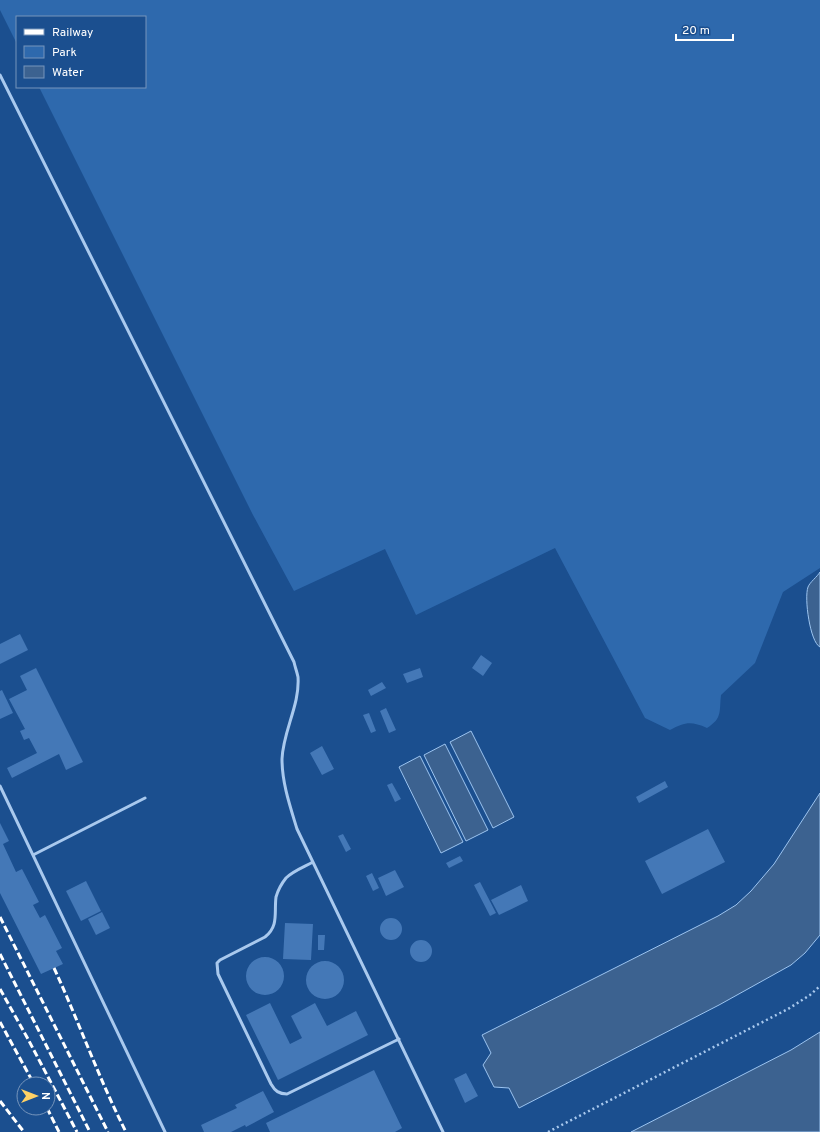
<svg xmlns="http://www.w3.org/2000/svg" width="820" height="1132" font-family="Overpass,sans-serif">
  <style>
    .green { fill: #2e69ad }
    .water { fill: #3c6290; stroke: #9cc4f0 }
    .building { fill: #4478b7 }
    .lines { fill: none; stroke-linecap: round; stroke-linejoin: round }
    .path { stroke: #a9c9ee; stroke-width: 2.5; stroke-dasharray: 2 3; stroke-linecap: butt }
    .service { stroke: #a9c9ee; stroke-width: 3 }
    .rail { stroke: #fff; stroke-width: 3; stroke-dasharray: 7 3; stroke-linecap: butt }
  </style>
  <rect width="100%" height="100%" fill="#1b4f8f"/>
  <path class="green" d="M 0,0 L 820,0 L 820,568 L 783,592 L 755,663 L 721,695 C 719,711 723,718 707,728 C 691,721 685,722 670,730 L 645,718 L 555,548 L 416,615 L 385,549 L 294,591 L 253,515 L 39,87 L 145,87 L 145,17 L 17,17 L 17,44 L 0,10 Z"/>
  <path class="water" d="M 820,572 L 820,647 C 810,642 804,598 808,587 C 810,582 817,577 820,572 Z
    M 471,731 L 514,817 L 493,828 L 450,742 Z
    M 445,744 L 488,830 L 466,841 L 424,755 Z
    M 420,756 L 463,842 L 441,853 L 399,767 Z
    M 820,793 L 820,935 L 805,953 L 791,965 L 719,1005 L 519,1108 L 509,1088 L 494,1087 L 483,1065 L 491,1053 L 482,1035 L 718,916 L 736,905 L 751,891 L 774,864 Z
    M 820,1032 L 820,1132 L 631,1132 L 791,1050 Z"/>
  <path class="building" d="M 20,634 L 28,650 L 0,664 L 0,644 Z
    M 481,655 L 492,663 L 483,676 L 472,668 Z
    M 36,668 L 83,762 L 66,770 L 59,754 L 12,778 L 7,768 L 37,753 L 29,738 L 24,740 L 20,731 L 25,729 L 9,699 L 27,690 L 20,676 Z
    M 420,668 L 423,677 L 407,683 L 403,674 Z
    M 382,682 L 386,688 L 371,696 L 368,690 Z
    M 2,690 L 13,713 L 0,719 L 0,691 Z
    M 386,708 L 396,730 L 389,733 L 380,711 Z
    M 369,713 L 376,731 L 371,733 L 363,715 Z
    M 322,746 L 334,769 L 322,775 L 310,753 Z
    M 665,781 L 668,787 L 639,803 L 636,797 Z
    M 392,783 L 401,799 L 395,802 L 387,785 Z
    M 0,823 L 9,841 L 3,844 L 16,872 L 22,869 L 39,902 L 33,905 L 40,918 L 45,915 L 62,948 L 56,951 L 63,964 L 41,974 L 0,893 Z
    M 708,829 L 725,862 L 662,894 L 645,861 Z
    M 343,834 L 351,849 L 346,852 L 338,836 Z
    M 460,856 L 463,861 L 449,868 L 446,863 Z
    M 395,870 L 404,887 L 386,896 L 378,878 Z
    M 372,873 L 379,888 L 373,891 L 366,876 Z
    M 86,881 L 101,911 L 81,921 L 66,891 Z
    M 480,882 L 496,913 L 490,916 L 474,885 Z
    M 521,885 L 528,901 L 499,915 L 491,900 Z
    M 102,912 L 110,928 L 96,935 L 88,919 Z
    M380 929a11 11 0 1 1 22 0a11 11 0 1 1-22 0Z
    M 285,923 L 313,924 L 311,960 L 283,959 Z
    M 318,935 L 325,935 L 324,950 L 318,950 Z
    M410 951a11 11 0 1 1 22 0a11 11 0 1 1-22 0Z
    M246 976a19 19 0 1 1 38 0a19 19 0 1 1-38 0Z
    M306 980a19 19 0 1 1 38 0a19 19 0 1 1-38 0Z
    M 270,1003 L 290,1044 L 302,1038 L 291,1016 L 315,1003 L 327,1026 L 356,1011 L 368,1035 L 278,1080 L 246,1015 Z
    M 374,1070 L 402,1128 L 395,1132 L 270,1132 L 266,1123 Z
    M 466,1073 L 478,1096 L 465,1103 L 454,1079 Z
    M 263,1091 L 274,1112 L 246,1127 L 245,1125 L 231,1132 L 204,1132 L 201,1125 L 237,1108 L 235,1105 Z"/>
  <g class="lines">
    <path class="path" d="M 548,1132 L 788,1009 L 810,995 L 820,986"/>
    <path class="service" d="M 0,75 L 294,662 C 295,667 297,672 298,677 C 300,705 283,731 282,759 C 282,783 290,806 297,829 L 443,1132
      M 0,786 L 165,1132
      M 33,855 L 145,798
      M 313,862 C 304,867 293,871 286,878 C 282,883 278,890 276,897 C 274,913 279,926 265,937 L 220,960 L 217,963 L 218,974 L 271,1084 C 275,1091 279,1094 287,1094 L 399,1039"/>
    <path class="rail" d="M 0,917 L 108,1132
      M 0,954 L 90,1132
      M 54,968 C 79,1022 99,1079 126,1132
      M 0,989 L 28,1039 L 77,1132
      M 0,1022 L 34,1084
      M 0,1101 L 24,1132
      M 47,1108 L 59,1132"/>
  </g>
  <rect x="16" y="16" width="130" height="72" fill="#1b4f8f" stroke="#7695bc"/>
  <rect x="24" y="29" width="20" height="6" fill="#ffffff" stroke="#7695bc"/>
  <text x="52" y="36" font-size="12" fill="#ffffff">Railway</text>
  <rect x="24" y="46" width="20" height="12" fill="#2e69ad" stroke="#7695bc"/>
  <text x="52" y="56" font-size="12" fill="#ffffff">Park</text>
  <rect x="24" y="66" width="20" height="12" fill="#3c6290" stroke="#7695bc"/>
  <text x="52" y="76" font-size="12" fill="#ffffff">Water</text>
  <g transform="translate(36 1096) rotate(90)"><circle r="19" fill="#1b4f8f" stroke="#7695bc"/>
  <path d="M0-3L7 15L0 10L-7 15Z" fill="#ffd166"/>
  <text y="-6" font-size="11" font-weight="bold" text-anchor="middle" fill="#ffffff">N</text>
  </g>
  <path d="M676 34v6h57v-6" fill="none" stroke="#ffffff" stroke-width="2"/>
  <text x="682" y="34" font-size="12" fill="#ffffff" stroke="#1b4f8f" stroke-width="3" paint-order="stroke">20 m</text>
</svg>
